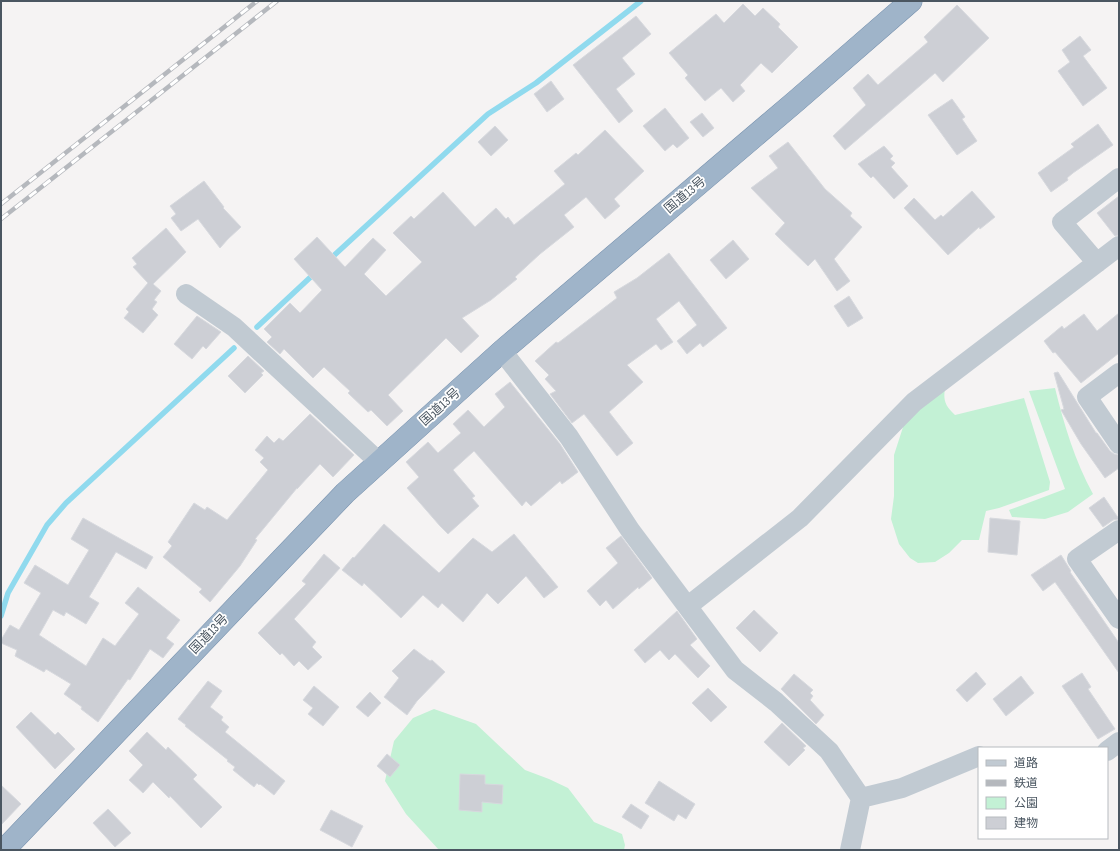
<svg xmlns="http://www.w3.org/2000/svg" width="1120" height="851" font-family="'Sofia Sans Condensed','Noto Sans JP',sans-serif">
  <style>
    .green { fill: #c3f1d5 }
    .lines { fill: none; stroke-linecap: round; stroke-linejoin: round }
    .stream { stroke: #90daee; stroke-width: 5.5 }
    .building { fill: #cdcfd5; stroke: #d7d9de }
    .trunk-casing { stroke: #7690ad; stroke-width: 23 }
    .minor { stroke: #c1cad2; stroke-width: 20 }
    .trunk { stroke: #9fb4c9; stroke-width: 22 }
    .rail-casing { stroke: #b5b8bd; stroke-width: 4.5 }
    .rail { stroke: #fff; stroke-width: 3; stroke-dasharray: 9; stroke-linecap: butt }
    .labels { text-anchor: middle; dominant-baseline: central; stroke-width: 3.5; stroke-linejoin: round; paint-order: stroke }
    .street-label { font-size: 13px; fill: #4a5661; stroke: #fff }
  </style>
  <rect width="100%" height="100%" fill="#f5f3f3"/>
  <path class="green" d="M 946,383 C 943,398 943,404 955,415 L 1024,398 L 1050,482 L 1049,490 L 999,508 L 986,511 L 979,540 L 962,540 L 949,553 L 935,562 L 918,563 L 910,558 L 899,544 L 891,519 L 894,496 L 894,455 L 905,421 Z
    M 1055,388 C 1064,425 1075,461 1093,494 L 1068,512 L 1045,519 L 1012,517 L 1009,510 L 1065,489 L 1029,391 Z
    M 434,709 L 476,724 L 525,770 L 549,779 L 568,788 L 594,822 L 622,834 L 625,845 L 624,850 L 439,850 L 406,814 L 385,781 L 394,741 L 413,718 Z"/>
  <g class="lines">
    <path class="stream" d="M 329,260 L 488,114 L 536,83 L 641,1
      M 257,327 L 316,272
      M 1,616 L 8,593 L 47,525 L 66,503 L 234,348"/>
  </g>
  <path class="building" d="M 743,4 L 755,16 L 763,8 L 780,24 L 778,27 L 798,47 L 772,73 L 761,63 L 740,85 L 745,91 L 733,102 L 721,88 L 705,101 L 685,78 L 688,75 L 669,53 L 716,14 L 724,23 Z
    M 957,5 L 989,38 L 943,82 L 935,73 L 845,150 L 833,136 L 866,105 L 853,88 L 868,74 L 878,85 L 928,42 L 924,37 Z
    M 636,16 L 651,34 L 622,58 L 635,74 L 616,89 L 633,111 L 619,123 L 573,65 Z
    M 1080,36 L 1091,50 L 1083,56 L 1107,88 L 1083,106 L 1058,71 L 1070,62 L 1062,50 Z
    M 551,81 L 564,99 L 547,112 L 534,94 Z
    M 952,99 L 965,117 L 962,119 L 977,141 L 957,155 L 928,115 Z
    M 665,108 L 689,138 L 677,148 L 673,144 L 665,151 L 643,126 Z
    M 702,113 L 714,128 L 703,137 L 690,122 Z
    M 1098,124 L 1113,145 L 1073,173 L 1067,178 L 1068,180 L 1051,192 L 1038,173 L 1074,147 L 1071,144 Z
    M 495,126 L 508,140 L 491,156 L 478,142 Z
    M 605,130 L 644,171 L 614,199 L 620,206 L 605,219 L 586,197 L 564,215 L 574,227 L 540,254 L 515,277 L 517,279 L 491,300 L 462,318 L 479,336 L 461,353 L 446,338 L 388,395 L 403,411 L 387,426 L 371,410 L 368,412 L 348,393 L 350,391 L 324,367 L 313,378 L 284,349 L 280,354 L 267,342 L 272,337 L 264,329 L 290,303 L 300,313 L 322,290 L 294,259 L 317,237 L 345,267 L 373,238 L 386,250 L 364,274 L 386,296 L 422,262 L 393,233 L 411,216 L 414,219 L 443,192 L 475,227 L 496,208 L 506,219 L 508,217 L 514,225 L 565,184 L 554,171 L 576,153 L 578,155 Z
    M 788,142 L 825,189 L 852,213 L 850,216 L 862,227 L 834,259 L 850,281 L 837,291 L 815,259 L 808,266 L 775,234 L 785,223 L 751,188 L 778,168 L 769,156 Z
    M 884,146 L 893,156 L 890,159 L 895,163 L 891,167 L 908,186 L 894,199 L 873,176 L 871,178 L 858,164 Z
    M 204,181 L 224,207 L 223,208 L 241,227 L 228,239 L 220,248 L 198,219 L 181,231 L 171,218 L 176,214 L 170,206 Z
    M 972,191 L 995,217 L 980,229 L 979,227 L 948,255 L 904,208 L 914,198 L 935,220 L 941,215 L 943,217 Z
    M 1119,196 L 1119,235 L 1115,236 L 1097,213 Z
    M 166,228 L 186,252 L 153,284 L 161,291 L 154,300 L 157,302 L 152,309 L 158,315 L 143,333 L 124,318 L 129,312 L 126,309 L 148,283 L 133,267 L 137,264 L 132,258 Z
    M 733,240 L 749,259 L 726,279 L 710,260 Z
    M 669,253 L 727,328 L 703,347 L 700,343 L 687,354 L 677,341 L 697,325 L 679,301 L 656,319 L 673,342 L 661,350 L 656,344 L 627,365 L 643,382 L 609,412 L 633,443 L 617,456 L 584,414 L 572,423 L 550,394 L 556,391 L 545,379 L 549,375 L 535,361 L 556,342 L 558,343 L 617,298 L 614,292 L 637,278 Z
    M 849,296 L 863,318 L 848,327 L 834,306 Z
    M 1119,313 L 1119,353 L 1081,383 L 1055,352 L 1053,353 L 1044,341 L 1062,326 L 1064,329 L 1084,314 L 1097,331 Z
    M 197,316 L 221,332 L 206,349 L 203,346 L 192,359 L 174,344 Z
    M 248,356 L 264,371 L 261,373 L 263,375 L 245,393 L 228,376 Z
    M 1058,372 L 1096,433 L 1097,433 L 1110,451 L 1114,454 L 1119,455 L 1119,468 L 1105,478 L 1081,444 L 1061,410 L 1064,409 L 1054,373 Z
    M 510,382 L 560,444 L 578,472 L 562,484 L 560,481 L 531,506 L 526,501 L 522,506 L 474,451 L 453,470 L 475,496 L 472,498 L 479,506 L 448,534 L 440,526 L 407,488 L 419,477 L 406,462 L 428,442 L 438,453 L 461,433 L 453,424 L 468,410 L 484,427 L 505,407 L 495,394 Z
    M 310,414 L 354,455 L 333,477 L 320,464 L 297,489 L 297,488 L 255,539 L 257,540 L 240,566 L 210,602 L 199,592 L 202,589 L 163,557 L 172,546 L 168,542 L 194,503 L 205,510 L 207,507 L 227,520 L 268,470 L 260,462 L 264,458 L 255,450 L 267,436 L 274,443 L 279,438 L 283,441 Z
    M 1104,497 L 1119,519 L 1113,520 L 1103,527 L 1089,508 Z
    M 83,518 L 153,557 L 146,569 L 116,552 L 89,597 L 99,603 L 86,624 L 66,612 L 64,616 L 53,610 L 39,635 L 86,666 L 103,638 L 115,646 L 139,614 L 125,603 L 138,587 L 180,620 L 166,638 L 174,644 L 163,658 L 150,649 L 130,680 L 128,679 L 98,722 L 81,709 L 82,707 L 64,694 L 71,684 L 46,669 L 44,672 L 15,656 L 17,650 L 1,643 L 1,640 L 10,625 L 19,630 L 41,593 L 24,583 L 35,565 L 68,585 L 89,550 L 71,539 Z
    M 990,518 L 1020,521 L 1017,555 L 988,552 Z
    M 384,524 L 439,573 L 473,538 L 492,552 L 514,534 L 558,587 L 544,598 L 526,576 L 498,604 L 487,593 L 463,622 L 442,603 L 438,608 L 423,595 L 401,618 L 364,583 L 362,586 L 342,570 L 353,557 L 354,558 Z
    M 621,536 L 652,578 L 639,589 L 638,587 L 613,609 L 606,600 L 600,606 L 587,591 L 618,563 L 606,548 Z
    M 324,554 L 340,568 L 294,619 L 316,642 L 312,647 L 322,657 L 308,670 L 299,661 L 294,666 L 282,653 L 280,655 L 258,633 L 306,584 L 302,581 Z
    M 1061,555 L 1071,571 L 1070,572 L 1119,643 L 1119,673 L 1055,582 L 1043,591 L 1031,575 Z
    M 754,610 L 778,633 L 760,652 L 736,628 Z
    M 677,611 L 697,639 L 690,645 L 710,666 L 698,678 L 675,654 L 669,660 L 660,650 L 645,663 L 634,650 Z
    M 414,649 L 430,661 L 432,660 L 445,672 L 417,701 L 407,715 L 384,697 L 399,678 L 392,671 Z
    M 976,672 L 986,684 L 967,702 L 956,690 Z
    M 1082,673 L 1091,687 L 1088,689 L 1115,729 L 1098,739 L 1062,686 Z
    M 794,674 L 813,690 L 810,693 L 813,696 L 810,700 L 824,715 L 816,724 L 781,689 Z
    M 1021,676 L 1034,693 L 1006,716 L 993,699 Z
    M 208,681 L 222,691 L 210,707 L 223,717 L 221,720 L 229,727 L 225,732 L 285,781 L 274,795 L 260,784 L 259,785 L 257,783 L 254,787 L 233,770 L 235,767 L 227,761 L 228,760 L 185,726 L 186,725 L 178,719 Z
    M 314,686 L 339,707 L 323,726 L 308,714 L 313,708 L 303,700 Z
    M 708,688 L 727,707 L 711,722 L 692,703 Z
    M 370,692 L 381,703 L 368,717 L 356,707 Z
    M 31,712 L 55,735 L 58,732 L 75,749 L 55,769 L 16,727 Z
    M 782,723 L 806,746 L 803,748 L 805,750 L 789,766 L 764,742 Z
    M 147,732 L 166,750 L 168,747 L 197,775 L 193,779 L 222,807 L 201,828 L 170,796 L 169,798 L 153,782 L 143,793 L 129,780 L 143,765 L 129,751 Z
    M 387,754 L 400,765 L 390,777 L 377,766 Z
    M 460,774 L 485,775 L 485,784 L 503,785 L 502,804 L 482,802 L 482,812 L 459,810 Z
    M 659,781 L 695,804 L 686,819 L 678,814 L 674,821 L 645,803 Z
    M 1,785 L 21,804 L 1,825 Z
    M 631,804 L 649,816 L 641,829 L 622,817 Z
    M 108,809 L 131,833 L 115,847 L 93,823 Z
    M 331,810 L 363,826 L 352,847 L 320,830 Z"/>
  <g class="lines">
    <g class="trunk-casing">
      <path id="trunk" d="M 4,850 L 345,493 L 502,351 L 796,101 L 911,1"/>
    </g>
    <path class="minor" d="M 1097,263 L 1062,222 L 1119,178
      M 186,294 L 234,327 L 379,462
      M 502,351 L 569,437 L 630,530 L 735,670 L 776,702 L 829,751 L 861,798 L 850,850
      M 1119,373 L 1087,397 L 1119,444
      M 1119,530 L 1077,559 L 1119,619
      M 688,606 L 800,518 L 914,402 L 1119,246
      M 1107,751 L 1119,742
      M 861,798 L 902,788 L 979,756"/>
    <use href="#trunk" class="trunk"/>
    <g class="rail-casing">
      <path id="rail" d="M 1,204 L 257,1
        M 1,219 L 277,1"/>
    </g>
    <use href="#rail" class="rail"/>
  </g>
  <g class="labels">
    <g class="street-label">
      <text transform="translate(685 195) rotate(-40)">国道13号</text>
      <text transform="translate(440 407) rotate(-42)">国道13号</text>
      <text transform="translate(209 634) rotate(-46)">国道13号</text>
    </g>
  </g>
  <rect width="1120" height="851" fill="none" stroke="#4a5661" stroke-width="4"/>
  <rect x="978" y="747" width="130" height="92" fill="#ffffff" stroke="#b7bbc0"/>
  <rect x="986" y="760" width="20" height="6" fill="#c1cad2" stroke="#b7bbc0"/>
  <text x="1014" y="767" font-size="12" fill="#4a5661">道路</text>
  <rect x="986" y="780" width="20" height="6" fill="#b5b8bd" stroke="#b7bbc0"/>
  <text x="1014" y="787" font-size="12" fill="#4a5661">鉄道</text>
  <rect x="986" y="797" width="20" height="12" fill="#c3f1d5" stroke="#b7bbc0"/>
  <text x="1014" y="807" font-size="12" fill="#4a5661">公園</text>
  <rect x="986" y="817" width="20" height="12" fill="#cdcfd5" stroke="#b7bbc0"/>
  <text x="1014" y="827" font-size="12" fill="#4a5661">建物</text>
</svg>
